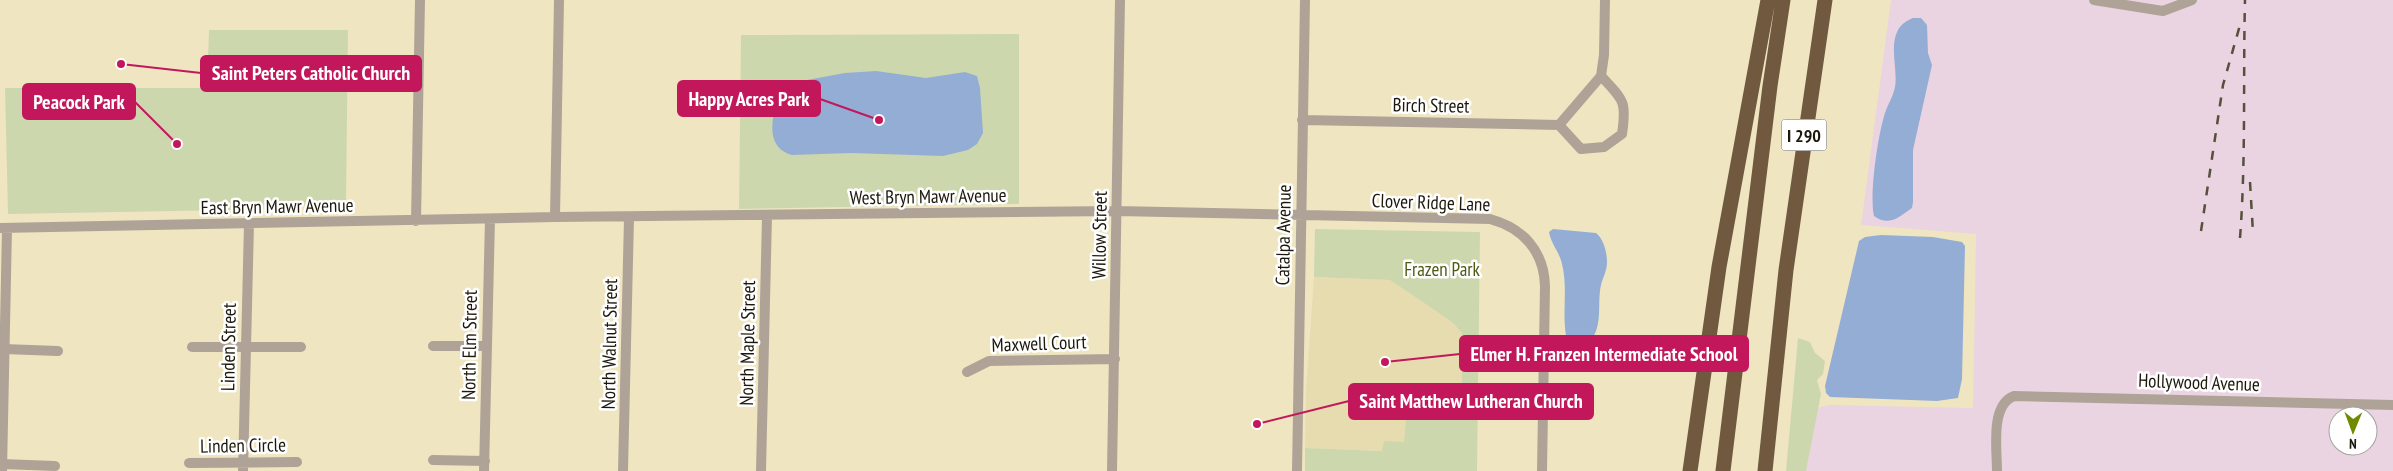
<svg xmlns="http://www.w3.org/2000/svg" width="2393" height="471" font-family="'PT Sans Narrow',sans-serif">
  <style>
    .industrial { fill: #ead4e2; fill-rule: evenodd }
    .built { fill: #e7dcb0 }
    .green { fill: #cdd7ad }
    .water { fill: #94add5 }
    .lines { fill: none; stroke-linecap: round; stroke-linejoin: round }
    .minor { stroke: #afa397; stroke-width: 10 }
    .highway { stroke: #70593f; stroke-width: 15 }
    .rail { stroke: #56503d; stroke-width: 2.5; stroke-dasharray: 9 9; stroke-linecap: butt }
    .labels { text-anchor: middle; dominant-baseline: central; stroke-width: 5; stroke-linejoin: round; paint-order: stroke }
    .shield { fill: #fff; stroke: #605d54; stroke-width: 1 }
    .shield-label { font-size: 18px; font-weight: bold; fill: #1c180b }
    .street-label { font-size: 19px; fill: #1c180b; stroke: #fff }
    .park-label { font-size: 19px; fill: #4f5a13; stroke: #fff }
    .leader { fill: none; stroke: #c2185b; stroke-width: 2 }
    .callout-dot { fill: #c2185b; stroke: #fff; stroke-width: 2 }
    .callout { fill: #c2185b; stroke: #c2185b; stroke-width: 2 }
    .callout-label { font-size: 20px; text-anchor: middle; font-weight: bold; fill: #fff }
  </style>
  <rect width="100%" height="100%" fill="#efe6c1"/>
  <path class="industrial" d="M 1891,0 L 2393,0 L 2393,471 L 1806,471 L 1817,408 L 1829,405 L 1973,408 L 1976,234 L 1861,225 ZM 2338,416 L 2368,416 L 2368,446 L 2338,446 Z"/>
  <path class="built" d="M 1314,277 L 1390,280 L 1452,322 L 1462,333 L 1462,402 L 1407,403 L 1404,442 L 1383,451 L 1305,448 L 1306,391 Z"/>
  <path class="green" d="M 209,30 L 348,30 L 346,200 L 285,209 L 8,214 L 5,88 L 207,88 Z
    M 1019,34 L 1019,204 L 739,209 L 741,35 Z
    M 1315,229 L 1480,232 L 1477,471 L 1305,471 L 1305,448 L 1382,451 L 1384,441 L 1404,442 L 1407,403 L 1462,402 L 1462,333 L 1452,322 L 1390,280 L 1314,277 Z
    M 1798,338 L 1810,342 L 1815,353 L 1825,361 L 1823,374 L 1817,380 L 1821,394 L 1806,471 L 1786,471 Z"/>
  <path class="water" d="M 1913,18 L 1921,18 L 1927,25 L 1928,53 L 1932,65 L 1913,150 L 1913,202 L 1912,208 C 1899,217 1889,227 1874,216 C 1869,195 1878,134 1885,113 C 1888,104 1893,97 1895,87 C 1898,70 1889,46 1898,30 C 1901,24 1908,20 1913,18 Z
    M 876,71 L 926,78 L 965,72 L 977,76 L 980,88 L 983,133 L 977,144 L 968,150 L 943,156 L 851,153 L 792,155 C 770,149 770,128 775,109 C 777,100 777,90 785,84 L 845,73 Z
    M 1553,229 L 1596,233 C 1604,239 1607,253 1607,262 C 1607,271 1603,277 1601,285 C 1597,302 1603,323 1592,339 C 1582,343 1574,344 1566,336 C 1562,312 1568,288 1562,264 C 1560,253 1551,244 1549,232 Z
    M 1881,235 L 1933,237 L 1962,242 L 1965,246 L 1962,379 L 1958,398 L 1937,401 L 1830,397 L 1826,393 L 1825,386 L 1859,241 L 1865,237 Z"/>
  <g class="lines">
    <path class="minor" d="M 2094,0 L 2163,11 L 2192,0
      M 1302,120 L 1559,125 L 1601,76 L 1604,55 L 1605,0
      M 1559,125 L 1581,149 L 1604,147 L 1622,134 C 1627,100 1623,100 1601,76
      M 555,217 L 559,0
      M 416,221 L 420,0
      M 0,228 L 555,217 L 1117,211 L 1490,219 C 1523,228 1544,251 1545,286 L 1542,471
      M 433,346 L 487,346
      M 192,347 L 301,347
      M 4,349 L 58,351
      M 967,372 L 989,361 L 1115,359
      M 433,460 L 485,461
      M 189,463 L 297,462
      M 2,464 L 55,466
      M 2,471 L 7,228
      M 243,471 L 249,224
      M 484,471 L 490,219
      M 623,471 L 629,218
      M 761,471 L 767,216
      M 1112,471 L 1120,0
      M 1297,471 L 1305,0
      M 1997,471 C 1997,449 1990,405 2014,396 L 2393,405"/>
    <path class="highway" d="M 1690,471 L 1719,267 L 1768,0
      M 1723,471 L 1770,86 L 1783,0
      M 1765,471 L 1786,270 L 1825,0"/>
    <path class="rail" d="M 2250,182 L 2253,233
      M 2201,231 L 2223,85 L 2240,25
      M 2240,238 C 2246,159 2243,79 2245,0"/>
  </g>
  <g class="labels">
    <rect class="shield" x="1781.5" y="119.5" width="45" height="31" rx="4"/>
    <g class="shield-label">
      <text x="1804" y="135">I 290</text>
    </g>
    <g class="street-label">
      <text transform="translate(1431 105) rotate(1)">Birch Street</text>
      <text transform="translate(928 196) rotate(-1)">West Bryn Mawr Avenue</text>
      <text transform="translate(1431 202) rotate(2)">Clover Ridge Lane</text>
      <text transform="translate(277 206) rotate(-1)">East Bryn Mawr Avenue</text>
      <text transform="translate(1099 235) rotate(-89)">Willow Street</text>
      <text transform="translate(1283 235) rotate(-89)">Catalpa Avenue</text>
      <text transform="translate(747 343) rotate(-89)">North Maple Street</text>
      <text transform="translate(1039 343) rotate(-2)">Maxwell Court</text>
      <text transform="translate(609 344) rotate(-89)">North Walnut Street</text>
      <text transform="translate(469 345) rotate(-89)">North Elm Street</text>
      <text transform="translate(228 347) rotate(-89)">Linden Street</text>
      <text transform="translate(2199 382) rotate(2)">Hollywood Avenue</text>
      <text transform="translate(243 445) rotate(-1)">Linden Circle</text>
    </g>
    <g class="park-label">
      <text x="1442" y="269">Frazen Park</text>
    </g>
  </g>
  <path class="leader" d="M121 64L201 73M879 120L820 99M177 144L135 102M1385 362L1460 354M1257 424L1349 401"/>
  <g class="callout-dot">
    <circle cx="121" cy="64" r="5"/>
    <circle cx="879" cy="120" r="5"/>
    <circle cx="177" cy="144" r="5"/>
    <circle cx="1385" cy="362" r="5"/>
    <circle cx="1257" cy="424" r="5"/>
  </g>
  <g class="callout">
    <rect x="201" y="56" width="220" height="35" rx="5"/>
    <rect x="678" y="81" width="142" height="35" rx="5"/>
    <rect x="23" y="84" width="112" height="35" rx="5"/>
    <rect x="1460" y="336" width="288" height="35" rx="5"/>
    <rect x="1349" y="384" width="244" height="35" rx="5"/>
  </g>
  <g class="callout-label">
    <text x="311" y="80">Saint Peters Catholic Church</text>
    <text x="749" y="106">Happy Acres Park</text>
    <text x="79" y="109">Peacock Park</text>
    <text x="1604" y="361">Elmer H. Franzen Intermediate School</text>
    <text x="1471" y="408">Saint Matthew Lutheran Church</text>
  </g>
  <g transform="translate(2353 431) rotate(181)"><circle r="24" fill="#ffffff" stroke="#a4a39d"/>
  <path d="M0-4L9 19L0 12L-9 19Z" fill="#708a00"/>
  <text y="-8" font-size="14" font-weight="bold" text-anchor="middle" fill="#1c180b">N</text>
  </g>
</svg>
